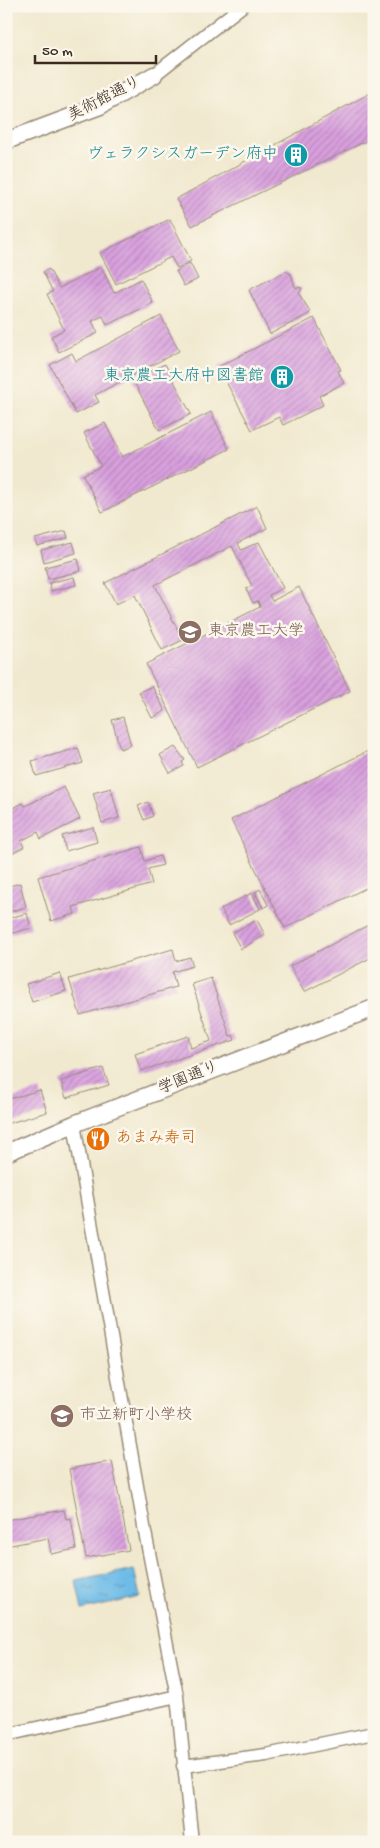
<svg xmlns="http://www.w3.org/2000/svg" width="380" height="1848" font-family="'Gochi Hand','Klee One',sans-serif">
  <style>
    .water { fill: url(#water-ripples); stroke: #547282 }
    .building { fill: url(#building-hatch) }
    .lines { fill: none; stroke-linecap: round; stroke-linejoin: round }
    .minor-casing { stroke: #968a76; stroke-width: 15 }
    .tertiary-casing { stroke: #968a76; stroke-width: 19 }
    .minor { stroke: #fff; stroke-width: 12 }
    .tertiary { stroke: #fff; stroke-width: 16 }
    .labels { text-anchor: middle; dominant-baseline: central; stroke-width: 5; stroke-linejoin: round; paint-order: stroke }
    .street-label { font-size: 16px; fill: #3b2a1e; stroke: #fbf7ec }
    .culture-label { font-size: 16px; fill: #0d838f; stroke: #fbf7ec; text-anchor: end }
    .education-label { font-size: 16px; fill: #785e54; stroke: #fbf7ec; text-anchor: start }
    .food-label { font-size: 16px; fill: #c56008; stroke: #fbf7ec; text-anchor: start }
  </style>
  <defs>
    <pattern id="water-ripples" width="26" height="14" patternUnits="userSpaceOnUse" patternTransform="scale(1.25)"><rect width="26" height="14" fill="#6dbbe7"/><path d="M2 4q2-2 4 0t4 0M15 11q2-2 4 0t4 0" fill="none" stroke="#5b98bb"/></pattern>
    <pattern id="building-hatch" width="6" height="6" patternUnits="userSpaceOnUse" patternTransform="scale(1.25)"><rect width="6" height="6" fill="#d9a0df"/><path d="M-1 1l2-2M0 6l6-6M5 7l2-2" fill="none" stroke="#b183b4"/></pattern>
  </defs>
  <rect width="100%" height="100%" fill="#fbf7ec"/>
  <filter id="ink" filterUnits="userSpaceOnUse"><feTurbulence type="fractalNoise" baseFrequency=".02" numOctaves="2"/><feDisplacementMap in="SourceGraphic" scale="10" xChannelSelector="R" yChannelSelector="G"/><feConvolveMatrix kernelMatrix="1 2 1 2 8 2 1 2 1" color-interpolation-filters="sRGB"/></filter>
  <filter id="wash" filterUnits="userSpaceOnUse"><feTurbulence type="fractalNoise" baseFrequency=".0096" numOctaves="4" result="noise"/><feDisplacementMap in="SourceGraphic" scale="20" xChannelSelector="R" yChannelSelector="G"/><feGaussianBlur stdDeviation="1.12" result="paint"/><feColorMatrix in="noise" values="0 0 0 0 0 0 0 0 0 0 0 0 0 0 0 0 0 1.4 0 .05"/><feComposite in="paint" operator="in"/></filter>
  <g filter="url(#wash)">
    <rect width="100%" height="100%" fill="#f1e9cf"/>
    <path class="water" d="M 134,1569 L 140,1597 L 82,1610 L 76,1581 Z"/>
    <g id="blocks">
      <path class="building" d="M 374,91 L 374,137 L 192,226 L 176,199 Z
        M 170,219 L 191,261 L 177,268 L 171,257 L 116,284 L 100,253 Z
        M 190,263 L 198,279 L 184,286 L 176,271 Z
        M 101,267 L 114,293 L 141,279 L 153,303 L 107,325 L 103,316 L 92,321 L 98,333 L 59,352 L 51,336 L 64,330 L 47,294 L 53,292 L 43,272 L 49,269 L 59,288 Z
        M 286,271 L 291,274 L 295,287 L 302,288 L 299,294 L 310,311 L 309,314 L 270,334 L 249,290 Z
        M 161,316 L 179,351 L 95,395 L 99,402 L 76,414 L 50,365 L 72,353 L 76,361 Z
        M 314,318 L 341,370 L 338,371 L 344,383 L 319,396 L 323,405 L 283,425 L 279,417 L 252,430 L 218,367 Z
        M 165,364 L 191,414 L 159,430 L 133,380 Z
        M 211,412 L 229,449 L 102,512 L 83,475 L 101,466 L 84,433 L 105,423 L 122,457 Z
        M 257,506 L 267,528 L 238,543 L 241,550 L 259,542 L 283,588 L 269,595 L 272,601 L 299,587 L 350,691 L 197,767 L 146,664 L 260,607 L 258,601 L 253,603 L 246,589 L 252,586 L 232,546 L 155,585 L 183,640 L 162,650 L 135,595 L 116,604 L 105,583 Z
        M 66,531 L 68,538 L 37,546 L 35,539 Z
        M 73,542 L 76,553 L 44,562 L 41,550 Z
        M 78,559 L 81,571 L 48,579 L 45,567 Z
        M 74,577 L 76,585 L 51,591 L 49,583 Z
        M 152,686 L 165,711 L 152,718 L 139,692 Z
        M 123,717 L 131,745 L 120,749 L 112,720 Z
        M 175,747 L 185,760 L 182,762 L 184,766 L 170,773 L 160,755 Z
        M 78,748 L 83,763 L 36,776 L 32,761 Z
        M 374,748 L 374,884 L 285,928 L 231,820 Z
        M 64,787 L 80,819 L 41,839 L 38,832 L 21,841 L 24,847 L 6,856 L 6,811 L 23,803 L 25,806 Z
        M 111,788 L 119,818 L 102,823 L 93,793 Z
        M 148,802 L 153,816 L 144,820 L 138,806 Z
        M 93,827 L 97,842 L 66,851 L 62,836 Z
        M 141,847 L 145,861 L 160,856 L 163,865 L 148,869 L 152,884 L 73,907 L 75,914 L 51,921 L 38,877 Z
        M 20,883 L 26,907 L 6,913 L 6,887 Z
        M 260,889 L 268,905 L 263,908 L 255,892 Z
        M 252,893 L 260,909 L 229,925 L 221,909 Z
        M 27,913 L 31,928 L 6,935 L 6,919 Z
        M 257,920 L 265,935 L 241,949 L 232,933 Z
        M 374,922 L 374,956 L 304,992 L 290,966 Z
        M 173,949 L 176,961 L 190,957 L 193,966 L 172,972 L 176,987 L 80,1015 L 69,979 Z
        M 60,973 L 66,991 L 32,1002 L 26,984 Z
        M 211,978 L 230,1036 L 233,1035 L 235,1040 L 141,1071 L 135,1054 L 188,1036 L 191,1048 L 211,1041 L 192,984 Z
        M 103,1068 L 109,1085 L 66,1098 L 61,1081 Z
        M 40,1090 L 47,1112 L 6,1124 L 6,1100 Z
        M 112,1461 L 129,1550 L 86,1558 L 69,1469 Z
        M 64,1510 L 66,1519 L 71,1518 L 76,1549 L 51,1554 L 48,1538 L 6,1546 L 6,1520 Z"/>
    </g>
  </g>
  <g filter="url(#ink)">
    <use href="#blocks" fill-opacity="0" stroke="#968a76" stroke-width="1"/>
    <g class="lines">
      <g class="minor-casing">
        <path id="minor" d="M 154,75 L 242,6
          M 74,1124 L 145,1532 L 177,1696 L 192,1842
          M 6,1735 L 177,1696
          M 183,1766 L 266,1755 L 374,1733"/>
      </g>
      <g class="tertiary-casing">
        <path id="tertiary" d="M 6,141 L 100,106 L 154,75
          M 6,1153 L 74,1124 L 374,1008"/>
      </g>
      <use href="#minor" class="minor"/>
      <use href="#tertiary" class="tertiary"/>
    </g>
  </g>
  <defs>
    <g id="building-disc" transform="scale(1.25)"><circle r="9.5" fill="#0f9aa8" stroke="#fbf7ec"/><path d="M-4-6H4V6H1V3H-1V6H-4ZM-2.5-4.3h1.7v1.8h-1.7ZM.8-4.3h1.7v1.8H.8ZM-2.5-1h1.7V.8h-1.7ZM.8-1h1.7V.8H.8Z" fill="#fff"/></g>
    <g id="university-disc" transform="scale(1.25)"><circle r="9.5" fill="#8d6e63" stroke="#fbf7ec"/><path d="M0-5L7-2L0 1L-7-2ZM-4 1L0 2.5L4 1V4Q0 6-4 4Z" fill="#fff"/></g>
    <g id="restaurant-disc" transform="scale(1.25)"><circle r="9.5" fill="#e8710a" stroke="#fbf7ec"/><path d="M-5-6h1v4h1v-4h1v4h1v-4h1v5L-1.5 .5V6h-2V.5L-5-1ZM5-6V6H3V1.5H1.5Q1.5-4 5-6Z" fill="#fff"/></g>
    <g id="school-disc" transform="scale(1.25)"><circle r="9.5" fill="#8d6e63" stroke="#fbf7ec"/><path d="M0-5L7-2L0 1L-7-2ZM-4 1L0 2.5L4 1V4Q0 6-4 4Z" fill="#fff"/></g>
  </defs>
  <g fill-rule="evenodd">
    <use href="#building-disc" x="296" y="155"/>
    <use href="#building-disc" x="282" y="377"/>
    <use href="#university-disc" x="190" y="632"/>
    <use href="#restaurant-disc" x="98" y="1139"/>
    <use href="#school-disc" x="62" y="1416"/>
  </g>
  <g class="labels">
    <g class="street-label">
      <text transform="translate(105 100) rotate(-27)">美術館通り</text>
      <text transform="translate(189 1079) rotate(-22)">学園通り</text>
    </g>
    <g class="culture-label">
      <text x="278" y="155">ヴェラクシスガーデン府中</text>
      <text x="264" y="377">東京農工大府中図書館</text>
    </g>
    <g class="education-label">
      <text x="208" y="632">東京農工大学</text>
      <text x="80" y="1416">市立新町小学校</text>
    </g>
    <g class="food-label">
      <text x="116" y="1139">あまみ寿司</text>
    </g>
  </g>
  <rect width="380" height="1848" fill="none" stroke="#fbf7ec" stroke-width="25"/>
  <path d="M35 55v8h121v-8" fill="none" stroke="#3b2a1e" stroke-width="2.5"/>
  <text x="42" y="55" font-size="15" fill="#3b2a1e" stroke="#fbf7ec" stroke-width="4" paint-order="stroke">50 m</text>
</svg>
